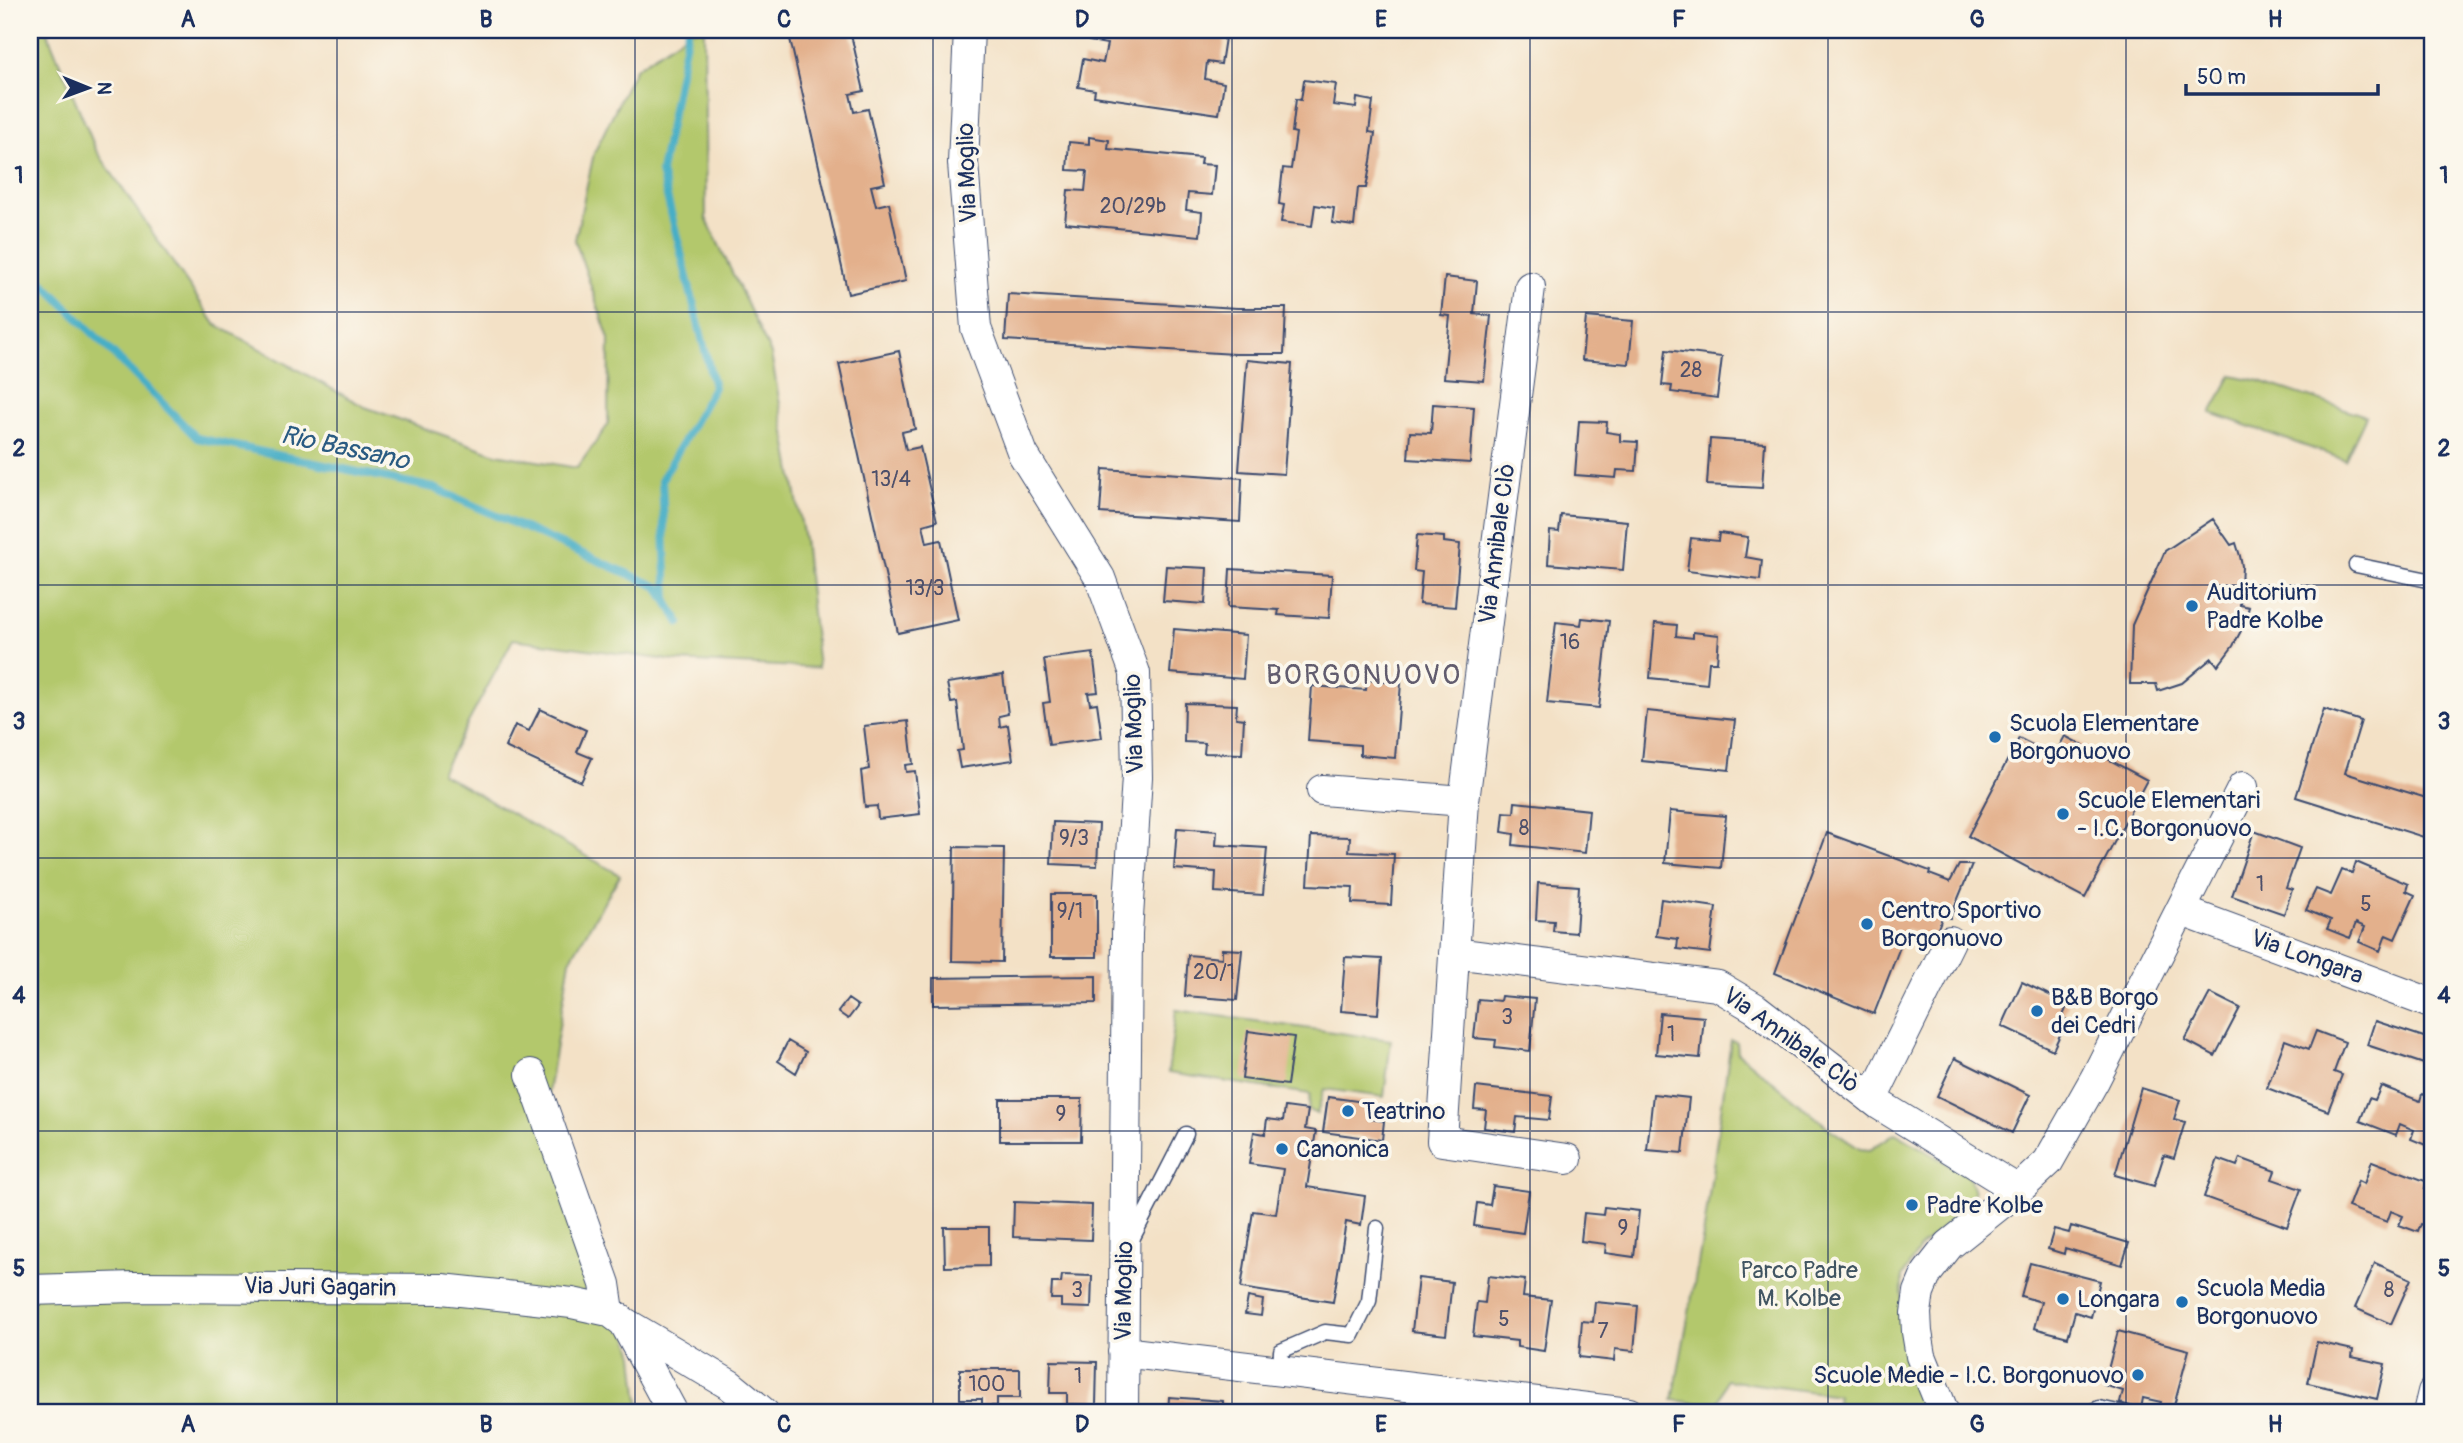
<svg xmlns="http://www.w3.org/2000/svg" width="2463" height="1443" font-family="Pangolin,sans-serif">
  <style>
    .green { fill: #b3c86c; stroke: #677c65; stroke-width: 2 }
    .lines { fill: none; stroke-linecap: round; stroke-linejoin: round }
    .stream { stroke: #46aec6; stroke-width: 8 }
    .building { fill: #e3b08c }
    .service-casing { stroke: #3b4a6e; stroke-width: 17 }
    .minor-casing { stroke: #3b4a6e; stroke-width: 32 }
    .service { stroke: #fff; stroke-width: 14 }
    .minor { stroke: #fff; stroke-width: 30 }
    .grid { fill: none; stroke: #1b2f5e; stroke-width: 2; stroke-opacity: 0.55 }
    .poi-dot { fill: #1f6fb2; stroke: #fbf7ec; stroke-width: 2.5 }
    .labels { text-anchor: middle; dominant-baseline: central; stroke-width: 7; stroke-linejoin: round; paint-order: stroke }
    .number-label { font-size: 21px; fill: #4d4f6a }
    .street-label { font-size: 24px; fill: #1b2f5e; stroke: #fbf7ec }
    .poi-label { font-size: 24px; fill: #1b2f5e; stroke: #fbf7ec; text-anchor: start }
    .park-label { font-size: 24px; fill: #415562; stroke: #fbf7ec }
    .water-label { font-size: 26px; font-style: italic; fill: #2a5b82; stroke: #fbf7ec }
    .quarter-label { font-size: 28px; letter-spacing: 2px; fill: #615c6e; stroke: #fbf7ec }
    .neatline { fill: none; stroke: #1b2f5e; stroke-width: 2.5 }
    .grid-label { font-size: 23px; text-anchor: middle; font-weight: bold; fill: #1b2f5e }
  </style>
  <rect width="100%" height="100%" fill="#fbf7ec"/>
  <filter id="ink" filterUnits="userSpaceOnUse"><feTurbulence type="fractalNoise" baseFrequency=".0143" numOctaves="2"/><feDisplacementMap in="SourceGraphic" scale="14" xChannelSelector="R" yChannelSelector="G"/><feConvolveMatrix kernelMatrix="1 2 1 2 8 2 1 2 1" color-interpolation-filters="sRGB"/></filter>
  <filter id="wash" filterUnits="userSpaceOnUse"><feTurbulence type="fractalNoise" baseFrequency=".00686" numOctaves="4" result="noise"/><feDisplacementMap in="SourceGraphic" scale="28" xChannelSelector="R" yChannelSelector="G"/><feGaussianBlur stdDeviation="1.57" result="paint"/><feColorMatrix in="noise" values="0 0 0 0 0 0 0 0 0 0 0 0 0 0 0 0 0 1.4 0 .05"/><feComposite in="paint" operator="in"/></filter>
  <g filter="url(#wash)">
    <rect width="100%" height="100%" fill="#f3e1c6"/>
    <path class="green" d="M 30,30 L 46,30 L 96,150 L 215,324 L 365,407 L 496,454 L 577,468 L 608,425 L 609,339 L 575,240 L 594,153 L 635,69 L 692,30 L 704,30 L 706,218 L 771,354 L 804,539 L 818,668 L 676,661 L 513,639 L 441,773 L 620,875 L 570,960 L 548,1093 L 634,1355 L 640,1413 L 30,1413 Z
      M 2232,375 L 2260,381 L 2366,416 L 2345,460 L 2211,413 Z
      M 1176,1010 L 1391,1040 L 1384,1097 L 1324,1089 L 1317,1114 L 1308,1110 L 1310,1094 L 1168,1073 Z
      M 1731,1040 L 1737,1042 L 1738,1053 L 1830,1129 L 1860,1149 L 1870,1150 L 1895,1133 L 1969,1176 L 1974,1192 L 1966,1207 L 1921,1247 L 1902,1277 L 1902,1325 L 1905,1354 L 1926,1413 L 1835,1413 L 1838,1395 L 1726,1380 L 1717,1406 L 1673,1400 L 1704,1230 Z"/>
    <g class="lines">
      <path class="stream" d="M 30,270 L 197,438 L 434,488 L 658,587 L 680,623
        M 667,599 L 662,479 L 714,387 L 661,172 L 688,30"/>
    </g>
    <g id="blocks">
      <path class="building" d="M 788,30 L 850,30 L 864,91 L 850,94 L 854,112 L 868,109 L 885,183 L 871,186 L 876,206 L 889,203 L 906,281 L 848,294 Z
        M 1091,30 L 1176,30 L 1225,38 L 1221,64 L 1207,62 L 1205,79 L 1224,83 L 1219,114 L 1094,96 L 1095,90 L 1078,87 L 1083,59 L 1103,63 L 1107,44 L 1089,41 Z
        M 1304,80 L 1336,84 L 1333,105 L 1356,108 L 1357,98 L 1373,101 L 1369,132 L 1375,133 L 1371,161 L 1366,188 L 1358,188 L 1354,226 L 1332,223 L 1334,208 L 1315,205 L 1312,226 L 1281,222 L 1284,205 L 1279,204 L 1283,168 L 1291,169 L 1296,133 L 1292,132 L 1296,99 L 1301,100 Z
        M 1089,137 L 1109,140 L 1108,149 L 1201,158 L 1200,164 L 1215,165 L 1212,195 L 1188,193 L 1186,210 L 1202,212 L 1200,236 L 1065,223 L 1068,190 L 1085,191 L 1087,171 L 1067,170 L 1069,142 L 1089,144 Z
        M 1445,277 L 1477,281 L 1474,314 L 1491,316 L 1484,381 L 1444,378 L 1450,316 L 1441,315 Z
        M 1008,294 L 1237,308 L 1286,308 L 1284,354 L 1235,354 L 1005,340 Z
        M 1586,317 L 1633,321 L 1629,364 L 1582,360 Z
        M 1666,350 L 1722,357 L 1717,398 L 1671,392 L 1672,386 L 1662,385 Z
        M 899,351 L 915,429 L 902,432 L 906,450 L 920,447 L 937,521 L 923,525 L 927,543 L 941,540 L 958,620 L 898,633 L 839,364 Z
        M 1247,360 L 1292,364 L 1284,474 L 1239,471 Z
        M 1433,404 L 1474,407 L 1470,463 L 1408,459 L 1410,432 L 1431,433 Z
        M 1579,421 L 1607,422 L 1606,432 L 1620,434 L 1620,441 L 1638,442 L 1636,471 L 1617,470 L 1616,478 L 1575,475 Z
        M 1710,439 L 1765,443 L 1762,488 L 1707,485 Z
        M 1103,469 L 1242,478 L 1240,522 L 1100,513 Z
        M 1561,515 L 1627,521 L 1623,570 L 1548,564 L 1550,531 L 1559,532 Z
        M 2213,519 L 2231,545 L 2236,543 L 2240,556 L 2242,566 L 2240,605 L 2249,607 L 2243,627 L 2233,646 L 2218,666 L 2212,658 L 2182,683 L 2158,691 L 2156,684 L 2130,684 L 2132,625 L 2165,551 Z
        M 1719,533 L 1748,537 L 1745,557 L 1762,560 L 1760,580 L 1687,571 L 1691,538 L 1718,541 Z
        M 1417,535 L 1444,537 L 1444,542 L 1460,544 L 1455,607 L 1419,604 L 1422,572 L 1414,571 Z
        M 1166,566 L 1207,568 L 1205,604 L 1163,601 Z
        M 1230,569 L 1332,575 L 1329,618 L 1278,615 L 1279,610 L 1228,607 Z
        M 1582,618 L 1609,621 L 1599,708 L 1547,703 L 1556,622 L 1581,625 Z
        M 1655,623 L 1677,625 L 1676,636 L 1693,638 L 1693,632 L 1719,635 L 1717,662 L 1709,662 L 1707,684 L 1650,678 Z
        M 1174,629 L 1246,635 L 1243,679 L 1170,673 Z
        M 1093,653 L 1098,692 L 1088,693 L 1090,704 L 1097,703 L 1102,738 L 1049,745 L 1043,703 L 1050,702 L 1044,659 Z
        M 1003,675 L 1008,714 L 999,716 L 1000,727 L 1008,725 L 1013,760 L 960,768 L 957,751 L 963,750 L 957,702 L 951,703 L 947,683 Z
        M 1367,680 L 1401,683 L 1395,758 L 1360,755 L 1360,745 L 1308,741 L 1312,686 L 1366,690 Z
        M 1185,703 L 1237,705 L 1236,718 L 1244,719 L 1242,754 L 1204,753 L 1205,743 L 1184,742 Z
        M 540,709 L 586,730 L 577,752 L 592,758 L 581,782 L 505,747 L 515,725 L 529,731 Z
        M 2324,709 L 2361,721 L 2345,773 L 2433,800 L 2433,840 L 2296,797 Z
        M 1647,711 L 1735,720 L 1729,770 L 1642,761 Z
        M 908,721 L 913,764 L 905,765 L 906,772 L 915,771 L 920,814 L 878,819 L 877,806 L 865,807 L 861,771 L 869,769 L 864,726 Z
        M 2065,736 L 2147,780 L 2085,898 L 1968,836 L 2019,738 L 2054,756 Z
        M 1515,802 L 1589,810 L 1585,853 L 1513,845 L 1514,834 L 1502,832 L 1504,812 L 1514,813 Z
        M 1670,811 L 1726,816 L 1721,868 L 1665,863 Z
        M 1053,822 L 1099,824 L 1097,866 L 1051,864 Z
        M 1177,828 L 1217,831 L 1216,845 L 1267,848 L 1263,895 L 1215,892 L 1216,872 L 1174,869 Z
        M 2254,831 L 2300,848 L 2286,888 L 2292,890 L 2284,914 L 2232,896 Z
        M 1827,833 L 1930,871 L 1929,874 L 1950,882 L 1959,865 L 1972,865 L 1950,918 L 1943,915 L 1934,939 L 1907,929 L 1874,1014 L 1775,973 Z
        M 1311,836 L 1350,837 L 1349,852 L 1394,854 L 1391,905 L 1352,903 L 1353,887 L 1308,885 Z
        M 954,847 L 1004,848 L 1002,962 L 952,961 Z
        M 2356,862 L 2408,884 L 2406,891 L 2415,895 L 2395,939 L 2386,935 L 2380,951 L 2359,942 L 2365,927 L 2356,923 L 2350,938 L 2327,929 L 2331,920 L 2306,910 L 2316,889 L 2331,895 L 2342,870 L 2352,874 Z
        M 1538,883 L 1579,886 L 1576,933 L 1553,931 L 1554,921 L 1536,920 Z
        M 1051,894 L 1097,894 L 1097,957 L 1051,957 Z
        M 1661,899 L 1716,907 L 1710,953 L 1677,949 L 1678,939 L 1656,936 Z
        M 1222,949 L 1242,950 L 1237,1000 L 1185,996 L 1188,955 L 1222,958 Z
        M 1345,957 L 1382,959 L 1378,1014 L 1341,1011 Z
        M 1096,976 L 1096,1003 L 933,1005 L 933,978 Z
        M 2022,982 L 2068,1004 L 2062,1018 L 2067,1020 L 2053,1050 L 2002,1026 Z
        M 2210,993 L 2240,1008 L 2215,1056 L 2185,1040 Z
        M 1501,996 L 1535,999 L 1530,1051 L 1495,1047 L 1496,1040 L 1474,1038 L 1478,999 L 1500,1001 Z
        M 848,999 L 858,1006 L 848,1019 L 838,1012 Z
        M 1660,1013 L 1704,1017 L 1700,1058 L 1656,1054 Z
        M 2375,1021 L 2433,1040 L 2433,1067 L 2367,1045 Z
        M 1248,1031 L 1294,1037 L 1287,1085 L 1242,1079 Z
        M 2316,1031 L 2345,1042 L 2334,1072 L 2342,1075 L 2328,1111 L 2267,1088 L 2285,1040 L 2309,1049 Z
        M 788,1041 L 806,1052 L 796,1073 L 778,1061 Z
        M 1955,1058 L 2030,1095 L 2012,1133 L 1937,1096 Z
        M 2381,1086 L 2420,1101 L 2422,1094 L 2433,1098 L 2433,1148 L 2411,1139 L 2414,1130 L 2400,1124 L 2396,1135 L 2360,1121 L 2369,1098 L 2375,1100 Z
        M 1476,1087 L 1552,1096 L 1549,1120 L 1517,1117 L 1515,1132 L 1484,1128 L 1486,1110 L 1474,1109 Z
        M 2141,1088 L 2180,1100 L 2174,1119 L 2185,1122 L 2174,1158 L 2164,1155 L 2154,1186 L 2115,1175 Z
        M 1653,1094 L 1689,1098 L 1683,1153 L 1647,1150 Z
        M 1328,1097 L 1372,1103 L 1370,1119 L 1384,1121 L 1382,1140 L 1323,1132 Z
        M 1000,1099 L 1082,1099 L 1081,1141 L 1000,1141 Z
        M 1285,1107 L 1308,1110 L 1305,1129 L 1316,1131 L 1307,1187 L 1365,1196 L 1361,1225 L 1346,1222 L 1333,1302 L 1241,1288 L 1253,1211 L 1276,1214 L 1283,1169 L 1249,1164 L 1254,1132 L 1265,1134 L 1267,1119 L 1283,1121 Z
        M 2240,1158 L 2275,1171 L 2272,1179 L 2301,1189 L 2287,1227 L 2204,1197 L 2218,1159 L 2237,1166 Z
        M 2372,1161 L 2428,1182 L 2425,1188 L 2433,1190 L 2431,1212 L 2433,1213 L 2433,1228 L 2421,1224 L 2418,1232 L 2399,1225 L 2403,1216 L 2391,1211 L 2387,1222 L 2348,1207 L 2358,1181 L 2364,1184 Z
        M 1493,1186 L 1529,1191 L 1523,1233 L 1474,1226 L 1477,1203 L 1490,1205 Z
        M 1014,1202 L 1092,1205 L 1091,1240 L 1013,1237 Z
        M 1604,1207 L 1639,1211 L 1634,1257 L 1605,1253 L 1606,1244 L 1581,1241 L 1584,1213 L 1603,1215 Z
        M 2071,1226 L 2129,1243 L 2122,1265 L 2065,1248 L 2064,1254 L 2048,1249 L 2054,1229 L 2069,1233 Z
        M 944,1227 L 989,1227 L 989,1266 L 945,1267 Z
        M 2030,1263 L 2100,1281 L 2091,1317 L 2075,1312 L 2068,1337 L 2034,1328 L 2041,1302 L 2021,1296 Z
        M 2375,1263 L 2411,1279 L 2391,1324 L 2355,1308 Z
        M 1062,1275 L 1092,1276 L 1091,1308 L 1061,1307 L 1061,1299 L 1051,1299 L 1052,1283 L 1061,1283 Z
        M 1488,1276 L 1525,1280 L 1523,1297 L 1551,1300 L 1544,1351 L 1517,1347 L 1517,1341 L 1473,1336 L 1477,1302 L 1485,1303 Z
        M 1418,1278 L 1452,1282 L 1446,1335 L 1412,1331 Z
        M 1248,1297 L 1263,1300 L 1261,1316 L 1245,1314 Z
        M 1595,1302 L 1638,1306 L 1634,1351 L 1615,1349 L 1614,1361 L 1579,1357 L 1582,1321 L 1593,1322 Z
        M 2118,1331 L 2189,1350 L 2172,1413 L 2158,1413 L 2161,1402 L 2143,1398 L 2141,1409 L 2120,1403 L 2123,1391 L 2104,1385 Z
        M 2317,1342 L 2353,1350 L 2352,1357 L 2385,1364 L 2377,1399 L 2308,1383 Z
        M 1051,1361 L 1097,1362 L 1096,1405 L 1067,1404 L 1067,1393 L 1050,1393 Z
        M 960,1369 L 1020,1369 L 1020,1398 L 997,1398 L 997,1406 L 982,1406 L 982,1399 L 960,1399 Z
        M 1169,1397 L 1223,1401 L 1223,1410 L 1238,1411 L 1238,1413 L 1168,1413 Z
        M 1406,1401 L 1481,1412 L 1481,1413 L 1404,1413 Z
        M 2244,1408 L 2268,1412 L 2267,1413 L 2243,1413 Z"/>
    </g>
  </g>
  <g filter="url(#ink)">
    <use href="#blocks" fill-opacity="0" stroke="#3b4a6e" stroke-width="2"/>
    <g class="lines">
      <g class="service-casing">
        <path id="service" d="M 2356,565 L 2433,581
          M 1131,1241 L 1186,1134
          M 1280,1371 L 1281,1351 L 1325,1332 L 1352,1335 L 1369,1301 L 1377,1228
          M 2088,1413 L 2099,1408 L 2123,1413"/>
      </g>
      <g class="minor-casing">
        <path id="minor" d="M 969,30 L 963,163 L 976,328 L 1023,454 L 1100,578 L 1135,673 L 1137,777 L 1127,933 L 1123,1413
          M 1530,287 L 1464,801 L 1442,1141 L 1567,1159
          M 1322,790 L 1464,801
          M 2182,911 L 2433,1004
          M 1454,953 L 1718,986 L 1755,1008 L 1880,1105 L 2018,1190
          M 531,1074 L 605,1284 L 609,1311
          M 1872,1099 L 1950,941
          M 30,1290 L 135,1287 L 442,1289 L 572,1303 L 609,1311 L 625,1323 L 730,1385 L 764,1413
          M 625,1324 L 673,1413
          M 1123,1352 L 1629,1413
          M 1944,1413 L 1921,1356 L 1917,1332 L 1916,1313 L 1919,1292 L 1927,1273 L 1949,1245 L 2018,1190 L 2048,1162 L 2095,1079 L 2243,787
          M 2428,1413 L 2433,1392"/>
      </g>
      <use href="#service" class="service"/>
      <use href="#minor" class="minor"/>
    </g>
  </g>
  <path class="grid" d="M 337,30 L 337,1413M 635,30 L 635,1413M 933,30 L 933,1413M 1232,30 L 1232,1413M 1530,30 L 1530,1413M 1828,30 L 1828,1413M 2126,30 L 2126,1413M 30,312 L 2433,312M 30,585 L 2433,585M 30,858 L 2433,858M 30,1131 L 2433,1131"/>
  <g class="poi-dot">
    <circle cx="2192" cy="606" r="7"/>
    <circle cx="1995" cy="737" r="7"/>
    <circle cx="2063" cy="814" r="7"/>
    <circle cx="1867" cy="924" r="7"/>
    <circle cx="2037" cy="1011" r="7"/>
    <circle cx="1348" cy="1111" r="7"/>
    <circle cx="1282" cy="1149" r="7"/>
    <circle cx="1912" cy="1205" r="7"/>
    <circle cx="2063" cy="1299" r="7"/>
    <circle cx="2182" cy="1302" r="7"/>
    <circle cx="2138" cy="1375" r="7"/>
  </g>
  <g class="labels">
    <g class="number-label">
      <text x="1133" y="206">20/29b</text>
      <text x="1691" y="370">28</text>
      <text x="891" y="479">13/4</text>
      <text x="925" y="588">13/3</text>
      <text x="1570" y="642">16</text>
      <text x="1524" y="828">8</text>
      <text x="1074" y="838">9/3</text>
      <text x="2260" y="884">1</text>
      <text x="2366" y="904">5</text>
      <text x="1070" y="911">9/1</text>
      <text x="1214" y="972">20/1</text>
      <text x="1507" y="1017">3</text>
      <text x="1671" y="1034">1</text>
      <text x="1061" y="1114">9</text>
      <text x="1623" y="1228">9</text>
      <text x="1077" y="1290">3</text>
      <text x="2389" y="1290">8</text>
      <text x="1504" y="1319">5</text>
      <text x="1603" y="1331">7</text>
      <text x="1078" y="1376">1</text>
      <text x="987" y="1384">100</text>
    </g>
    <g class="street-label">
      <text transform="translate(967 173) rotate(-92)">Via Moglio</text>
      <text transform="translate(1497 544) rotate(-83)">Via Annibale Clò</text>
      <text transform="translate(1134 724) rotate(-92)">Via Moglio</text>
      <text transform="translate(2307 957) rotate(20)">Via Longara</text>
      <text transform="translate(1791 1040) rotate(36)">Via Annibale Clò</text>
      <text transform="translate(320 1287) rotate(1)">Via Juri Gagarin</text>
      <text transform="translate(1124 1291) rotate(-89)">Via Moglio</text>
    </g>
    <g class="poi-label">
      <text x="2206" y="592">Auditorium<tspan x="2206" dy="28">Padre Kolbe</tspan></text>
      <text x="2009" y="723">Scuola Elementare<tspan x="2009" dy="28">Borgonuovo</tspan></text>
      <text x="2077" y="800">Scuole Elementari<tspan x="2077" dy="28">- I.C. Borgonuovo</tspan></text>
      <text x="1881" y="910">Centro Sportivo<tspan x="1881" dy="28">Borgonuovo</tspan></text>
      <text x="2051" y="997">B&amp;B Borgo<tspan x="2051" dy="28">dei Cedri</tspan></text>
      <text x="1362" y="1111">Teatrino</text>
      <text x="1296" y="1149">Canonica</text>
      <text x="1926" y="1205">Padre Kolbe</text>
      <text x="2196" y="1288">Scuola Media<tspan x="2196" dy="28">Borgonuovo</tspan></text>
      <text x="2077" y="1299">Longara</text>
      <text x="2124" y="1375" text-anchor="end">Scuole Medie - I.C. Borgonuovo</text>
    </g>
    <g class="park-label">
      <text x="1799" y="1270">Parco Padre<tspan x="1799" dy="28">M. Kolbe</tspan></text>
    </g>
    <g class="water-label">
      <text transform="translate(345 448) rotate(12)">Rio Bassano</text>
    </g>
    <g class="quarter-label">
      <text x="1364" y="675">BORGONUOVO</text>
    </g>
  </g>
  <rect width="2463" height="1443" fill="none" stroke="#fbf7ec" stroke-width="77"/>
  <g transform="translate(88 88) rotate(91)" stroke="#fbf7ec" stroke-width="5" paint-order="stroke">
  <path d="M0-5L12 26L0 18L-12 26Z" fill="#1b2f5e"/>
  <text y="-10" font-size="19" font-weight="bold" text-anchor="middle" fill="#1b2f5e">N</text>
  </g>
  <path d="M2186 84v10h192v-10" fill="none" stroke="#1b2f5e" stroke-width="3.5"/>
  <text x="2197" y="84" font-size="21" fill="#1b2f5e" stroke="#fbf7ec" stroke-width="5" paint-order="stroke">50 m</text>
  <rect x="38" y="38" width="2386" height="1366" class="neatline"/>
  <g class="grid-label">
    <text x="188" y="27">A</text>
    <text x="486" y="27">B</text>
    <text x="784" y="27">C</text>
    <text x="1082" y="27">D</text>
    <text x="1381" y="27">E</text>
    <text x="1679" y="27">F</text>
    <text x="1977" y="27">G</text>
    <text x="2275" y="27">H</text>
    <text x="19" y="183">1</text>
    <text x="2444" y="183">1</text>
    <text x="19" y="456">2</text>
    <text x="2444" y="456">2</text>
    <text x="19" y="729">3</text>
    <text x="2444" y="729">3</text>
    <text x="19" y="1003">4</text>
    <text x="2444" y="1003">4</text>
    <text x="19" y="1276">5</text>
    <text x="2444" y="1276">5</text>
    <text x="188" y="1432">A</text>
    <text x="486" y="1432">B</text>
    <text x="784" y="1432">C</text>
    <text x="1082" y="1432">D</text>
    <text x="1381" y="1432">E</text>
    <text x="1679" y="1432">F</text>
    <text x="1977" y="1432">G</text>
    <text x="2275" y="1432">H</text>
  </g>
</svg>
